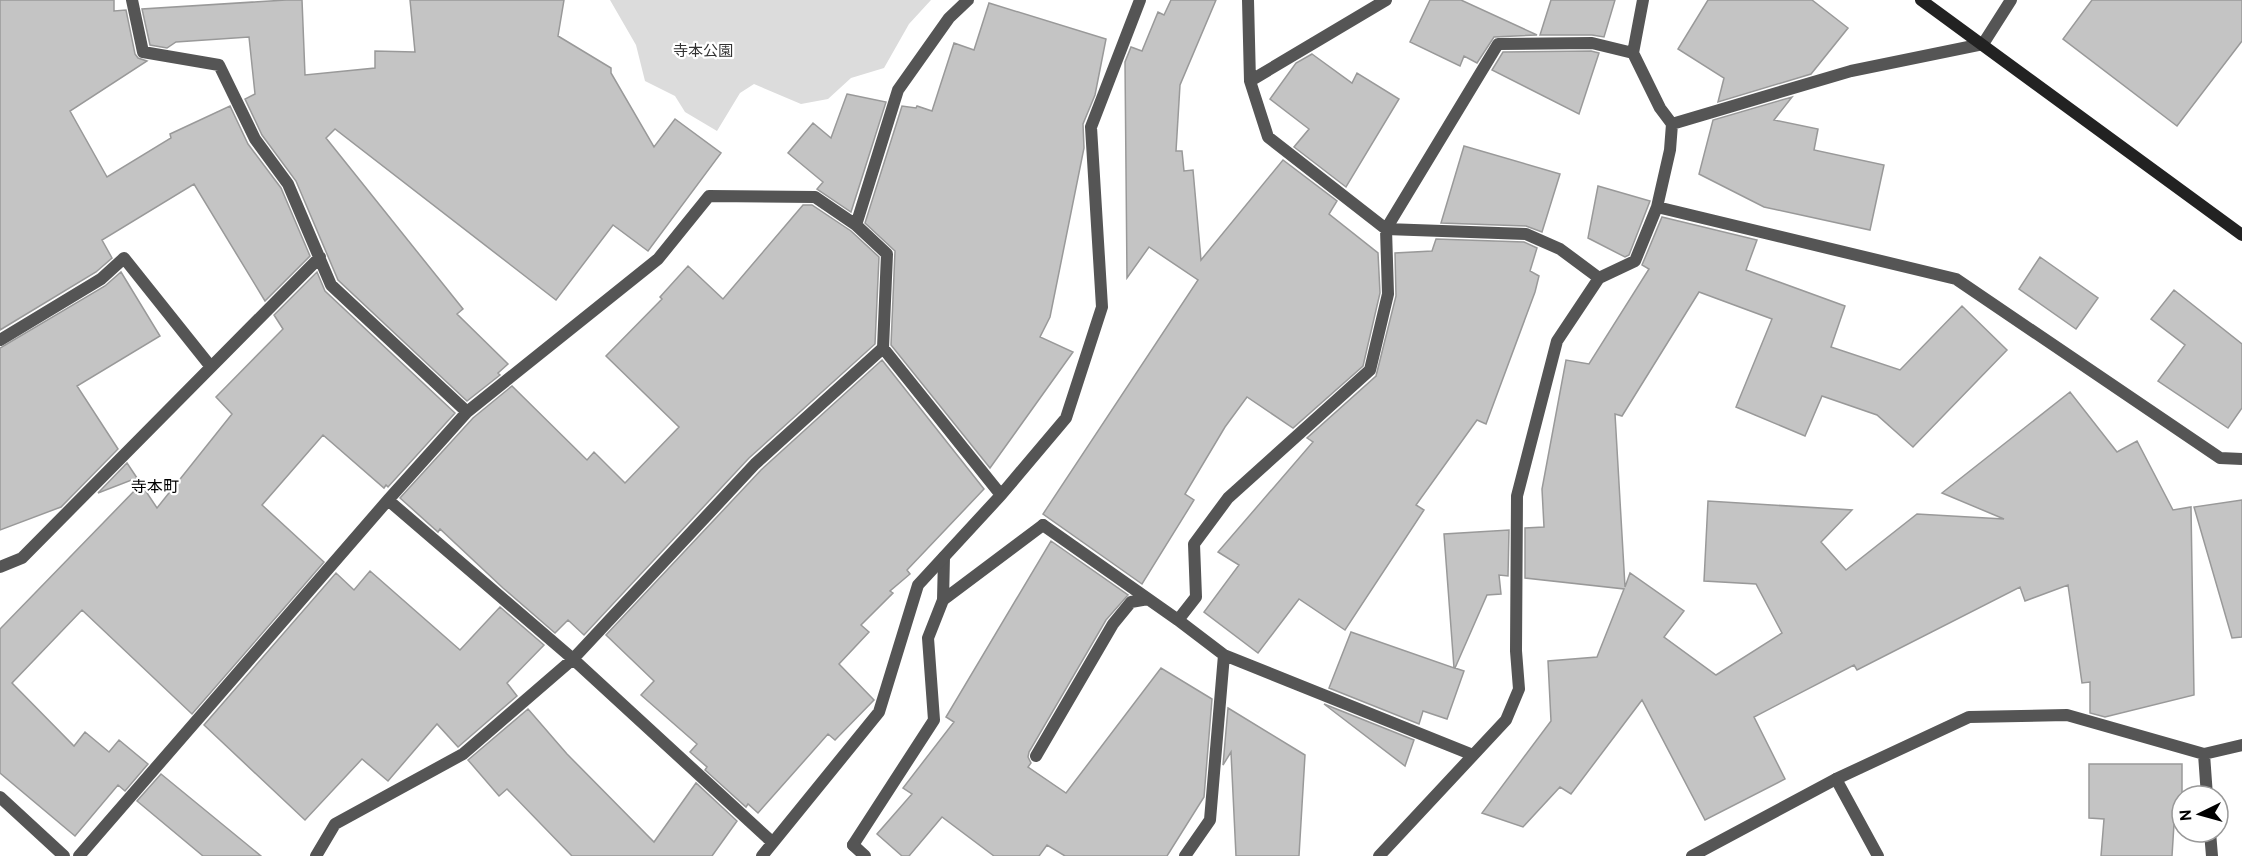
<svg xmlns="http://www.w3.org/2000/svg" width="2242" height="856" font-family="Overpass,'Noto Sans JP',sans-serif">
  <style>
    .green { fill: #dcdcdc }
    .building { fill: #c4c4c4; stroke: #999; stroke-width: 1.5 }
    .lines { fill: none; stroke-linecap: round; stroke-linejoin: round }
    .lane { stroke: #555; stroke-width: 12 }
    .street { stroke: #555; stroke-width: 12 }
    .secondary { stroke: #222; stroke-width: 12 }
    .labels { text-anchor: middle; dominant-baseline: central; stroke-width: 4.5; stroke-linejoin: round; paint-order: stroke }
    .park-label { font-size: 15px; fill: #333; stroke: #fff }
    .neighbourhood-label { font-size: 16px; fill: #000; stroke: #fff }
  </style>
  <rect width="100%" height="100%" fill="#fff"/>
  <path class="green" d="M 610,0 L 931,0 L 909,24 L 884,68 L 851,78 L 828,99 L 801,104 L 754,84 L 740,93 L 717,131 L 685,112 L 675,96 L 645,81 L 636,45 Z"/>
  <path class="building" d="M 0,0 L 114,0 L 114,11 L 126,10 L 135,54 L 138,58 L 147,61 L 70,111 L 107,177 L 171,138 L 170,134 L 230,106 L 248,144 L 281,188 L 310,256 L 265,301 L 194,184 L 102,240 L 112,258 L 96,272 L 0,330 Z
    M 286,0 L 302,0 L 305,75 L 375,68 L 375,51 L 415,52 L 410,0 L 564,0 L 558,36 L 611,68 L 611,73 L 654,147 L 675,119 L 721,153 L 648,251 L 613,225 L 556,300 L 335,129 L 326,138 L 463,309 L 457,314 L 508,364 L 498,373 L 500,375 L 467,401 L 338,280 L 296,181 L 262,135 L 245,99 L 255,94 L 249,37 L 176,42 L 167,48 L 150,45 L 142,9 Z
    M 1171,0 L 1216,0 L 1180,85 L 1176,151 L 1182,151 L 1184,171 L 1193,170 L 1201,260 L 1283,160 L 1337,201 L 1329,214 L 1378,253 L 1380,293 L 1363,366 L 1293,428 L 1247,397 L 1225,427 L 1185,494 L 1194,500 L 1142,584 L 1043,514 L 1198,280 L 1149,247 L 1127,278 L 1125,62 L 1131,47 L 1142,51 L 1158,12 L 1164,15 Z
    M 1430,0 L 1461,0 L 1537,35 L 1494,37 L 1477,63 L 1464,56 L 1460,66 L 1410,42 Z
    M 1551,0 L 1615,0 L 1604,37 L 1592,35 L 1540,35 Z
    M 1708,0 L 1812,0 L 1848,28 L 1811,74 L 1718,102 L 1724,78 L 1678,49 Z
    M 2092,0 L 2242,0 L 2242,41 L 2177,126 L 2063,39 Z
    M 989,3 L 1106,39 L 1095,95 L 1083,124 L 1084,148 L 1050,317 L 1040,337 L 1073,352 L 990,468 L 891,345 L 895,251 L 865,223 L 902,106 L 916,108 L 917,106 L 932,111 L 954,43 L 974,50 Z
    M 1591,51 L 1599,53 L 1579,114 L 1492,70 L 1503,52 Z
    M 1312,54 L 1352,83 L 1357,73 L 1399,99 L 1346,187 L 1294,147 L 1309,129 L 1270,99 L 1296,63 Z
    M 847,94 L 886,102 L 851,212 L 817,189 L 823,182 L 788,153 L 813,123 L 831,138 Z
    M 1792,97 L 1774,120 L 1818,129 L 1814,150 L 1884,165 L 1870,230 L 1764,207 L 1699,174 L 1713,120 Z
    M 1464,146 L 1560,174 L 1542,232 L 1526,226 L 1441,223 Z
    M 1598,186 L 1650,201 L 1629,255 L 1625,257 L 1588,238 Z
    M 803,205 L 812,205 L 851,231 L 879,257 L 875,344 L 749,458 L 584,635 L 568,620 L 555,633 L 503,588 L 440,529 L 438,532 L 400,498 L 473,418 L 512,386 L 587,460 L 594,452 L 625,483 L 679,427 L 606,356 L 662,299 L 660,297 L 688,266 L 723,299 Z
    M 1662,217 L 1757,240 L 1746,270 L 1845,306 L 1831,347 L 1900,370 L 1962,306 L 2007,350 L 1913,447 L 1877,415 L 1822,396 L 1805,436 L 1736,407 L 1772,319 L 1699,292 L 1622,416 L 1615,414 L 1625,587 L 1630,573 L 1684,611 L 1664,637 L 1716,675 L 1782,633 L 1756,584 L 1704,581 L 1708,501 L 1852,510 L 1821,542 L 1846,570 L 1917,514 L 2004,519 L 1942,493 L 2070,392 L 2117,452 L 2137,441 L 2173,510 L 2191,507 L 2194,695 L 2105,717 L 2090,713 L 2090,682 L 2082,683 L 2068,585 L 2025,601 L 2020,587 L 1857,670 L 1854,665 L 1754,717 L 1785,779 L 1705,820 L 1642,700 L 1571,794 L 1560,787 L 1523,827 L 1482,813 L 1551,721 L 1548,661 L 1597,657 L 1624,589 L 1525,578 L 1525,528 L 1544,527 L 1542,489 L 1566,360 L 1589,364 L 1649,269 L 1642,265 Z
    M 1436,239 L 1524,242 L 1537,248 L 1530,271 L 1539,276 L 1535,292 L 1486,424 L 1477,420 L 1416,505 L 1424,510 L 1345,630 L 1299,599 L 1258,653 L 1204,612 L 1239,565 L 1218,552 L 1313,442 L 1307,438 L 1376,376 L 1396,296 L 1395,253 L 1432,251 Z
    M 2040,257 L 2098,298 L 2076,329 L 2019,289 Z
    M 121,272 L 160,336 L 77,386 L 118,449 L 61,507 L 0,530 L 0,348 L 105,286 Z
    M 317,272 L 325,291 L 455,413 L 388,487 L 386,485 L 384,488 L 323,435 L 262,505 L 324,562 L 192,714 L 82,610 L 12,683 L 74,746 L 85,732 L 109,752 L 119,740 L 148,764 L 125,791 L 118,785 L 75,836 L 0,773 L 0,629 L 141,484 L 157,508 L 232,414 L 216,397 L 283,329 L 274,315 Z
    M 2174,290 L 2242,344 L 2242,408 L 2228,428 L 2158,381 L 2185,345 L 2151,319 Z
    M 882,360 L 984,489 L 907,570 L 910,574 L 890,591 L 893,593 L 861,625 L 869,632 L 839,664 L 874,700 L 835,740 L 828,734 L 758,813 L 748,804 L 746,807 L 705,770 L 707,767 L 690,752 L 697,744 L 641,695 L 654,681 L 606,635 L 761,470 Z
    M 127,463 L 137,478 L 98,493 Z
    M 2242,500 L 2242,637 L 2232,638 L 2194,507 Z
    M 1509,530 L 1508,576 L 1499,575 L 1501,594 L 1487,595 L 1455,668 L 1464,671 L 1447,719 L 1423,711 L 1419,724 L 1329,688 L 1351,632 L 1454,668 L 1444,534 Z
    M 1051,541 L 1128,595 L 1106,620 L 1029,752 L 1028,757 L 1031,763 L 1028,767 L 1066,793 L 1161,668 L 1212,699 L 1204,797 L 1167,856 L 1065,856 L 1047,845 L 1039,856 L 994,856 L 942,817 L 909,856 L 902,856 L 877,834 L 912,794 L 903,788 L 954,722 L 946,717 Z
    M 370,571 L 460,650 L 500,607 L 544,645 L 507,683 L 517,696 L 458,747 L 437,724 L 388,781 L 362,759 L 305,820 L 204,725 L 336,573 L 354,590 Z
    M 1324,704 L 1414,740 L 1405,766 Z
    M 1228,708 L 1305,755 L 1299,856 L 1236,856 L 1231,752 L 1223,765 Z
    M 528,709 L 567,754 L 654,842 L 696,783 L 737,821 L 712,856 L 572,856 L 507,789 L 499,796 L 468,760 Z
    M 2089,764 L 2182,764 L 2182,824 L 2174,824 L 2172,856 L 2101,856 L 2104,819 L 2089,818 Z
    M 161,774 L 261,856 L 203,856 L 137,801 Z"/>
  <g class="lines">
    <path class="lane" d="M 943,600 L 1043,525
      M 1836,779 L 1878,856
      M 853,845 L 934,720 L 928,638 L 943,600 L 944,557"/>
    <path class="street" d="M 132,0 L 143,52 L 219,65 L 255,139 L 288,184 L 331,285 L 467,412
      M 1248,0 L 1250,81 L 1268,137 L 1386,229 L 1526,234 L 1560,249 L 1599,278
      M 1250,81 L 1386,0
      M 1672,124 L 1851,71 L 1983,44 L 2011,0
      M 1657,207 L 1956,279 L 2220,458 L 2242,459
      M 856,225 L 898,90 L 949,18 L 968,0
      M 0,340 L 101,279 L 124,258 L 211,367
      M 388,500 L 573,659 L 772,842
      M 1043,525 L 1178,620 L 1224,655 L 1473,755
      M 0,567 L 22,558 L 320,257
      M 1178,620 L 1196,597 L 1194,544 L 1228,498 L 1370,370 L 1388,294 L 1386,229 L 1498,44 L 1592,43 L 1633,53
      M 2204,754 L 2207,796
      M 1036,756 L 1113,624 L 1131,602 L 1148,599
      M 0,797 L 64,856
      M 2210,832 L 2212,856
      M 853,845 L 865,856
      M 79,856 L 388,500 L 467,412 L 658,259 L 709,196 L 815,197 L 856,225 L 887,254 L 883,348 L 1001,495
      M 316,856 L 335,824 L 463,754 L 573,659 L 755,464 L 883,348
      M 762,856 L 879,712 L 918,585 L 1001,495 L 1066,418 L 1102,307 L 1091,127 L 1140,0
      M 1185,856 L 1210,820 L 1224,655
      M 1379,856 L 1506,720 L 1519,689 L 1516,651 L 1517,496 L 1557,341 L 1599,278 L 1635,261 L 1657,207 L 1670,150 L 1672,124 L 1660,108 L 1633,53 L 1643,0
      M 1692,856 L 1836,779 L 1969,717 L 2067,715 L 2204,754 L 2242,745"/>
    <path class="secondary" d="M 1921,0 L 2242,235"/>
  </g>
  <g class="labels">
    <g class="park-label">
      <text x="703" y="52">寺本公園</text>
    </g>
    <g class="neighbourhood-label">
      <text x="155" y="488">寺本町</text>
    </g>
  </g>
  <g transform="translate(2200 814) rotate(265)"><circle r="28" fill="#ffffff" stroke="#999999" stroke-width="1.5"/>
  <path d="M0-4.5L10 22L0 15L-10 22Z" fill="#000000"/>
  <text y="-9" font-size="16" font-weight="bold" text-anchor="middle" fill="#000000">N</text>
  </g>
</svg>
